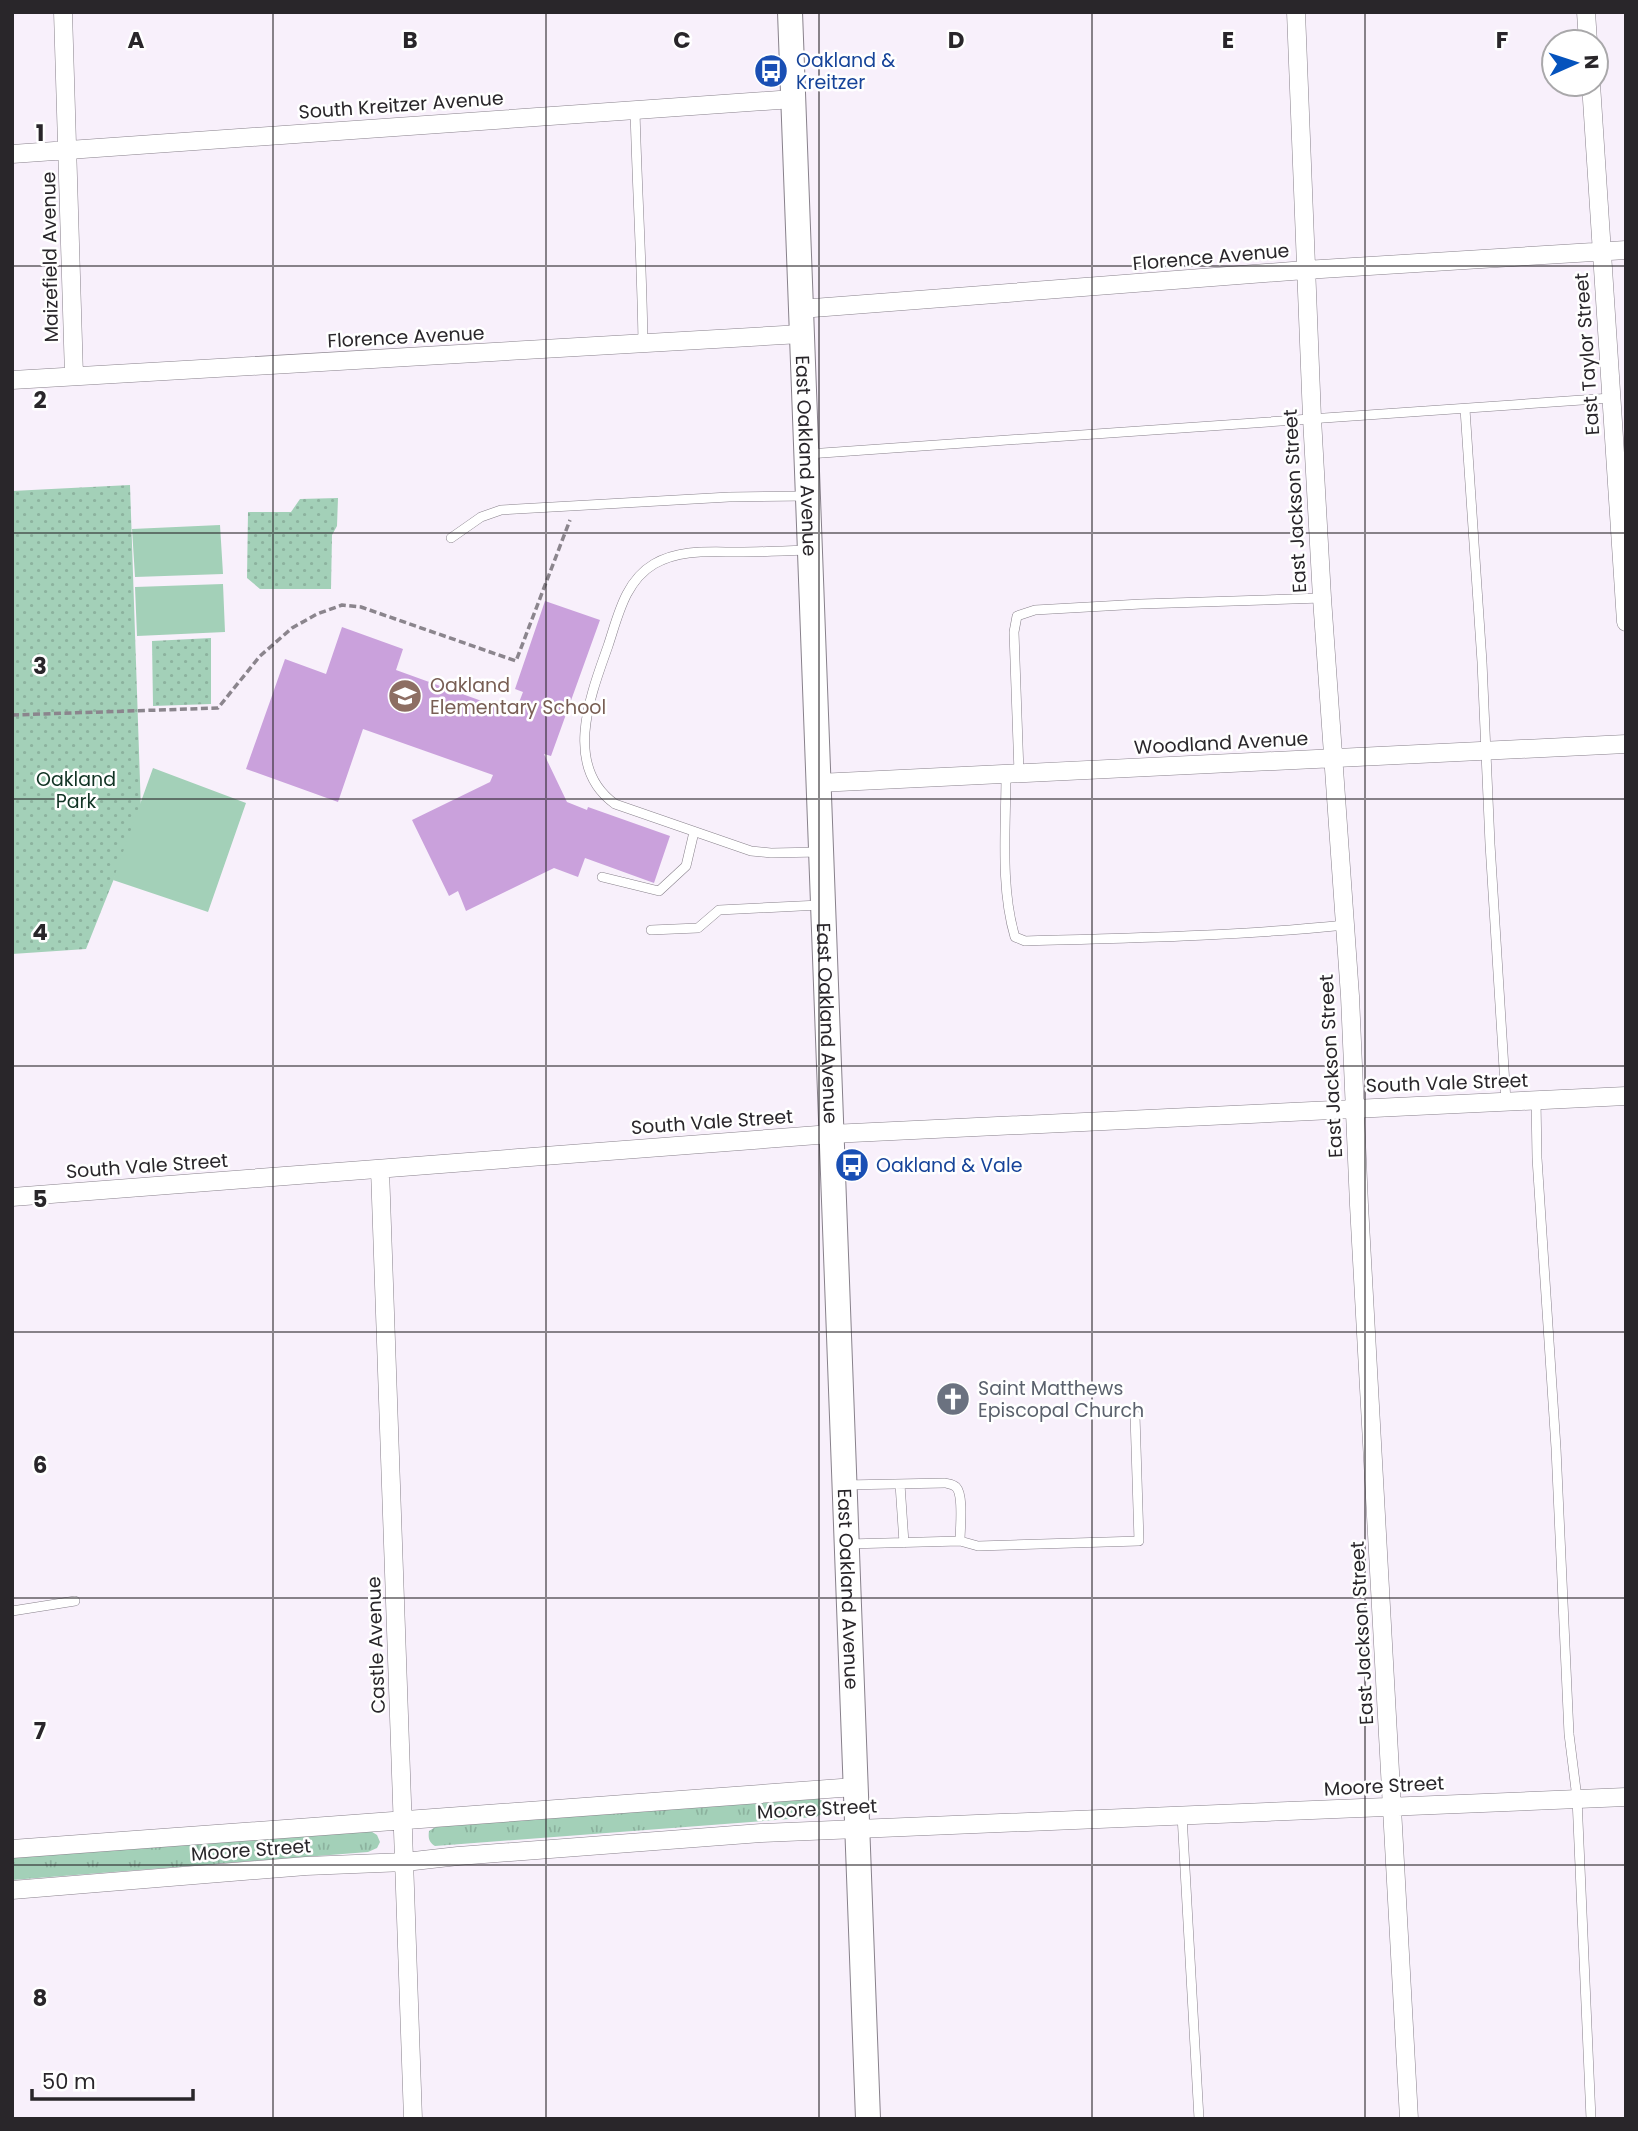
<svg xmlns="http://www.w3.org/2000/svg" width="1638" height="2131" font-family="Poppins,sans-serif">
  <style>
    .grass { fill: url(#grass-tufts) }
    .park { fill: url(#park-dots) }
    .pitch { fill: #a3d0b8 }
    .building { fill: #caa1dc }
    .lines { fill: none; stroke-linecap: round; stroke-linejoin: round }
    .service-casing { stroke: #88818b; stroke-width: 10 }
    .minor-casing { stroke: #88818b; stroke-width: 19 }
    .secondary-casing { stroke: #88818b; stroke-width: 26 }
    .path { stroke: #8b858d; stroke-width: 3.5; stroke-dasharray: 7 3.5; stroke-linecap: butt }
    .service { stroke: #fff; stroke-width: 9 }
    .minor { stroke: #fff; stroke-width: 18 }
    .secondary { stroke: #fff; stroke-width: 24 }
    .grid { fill: none; stroke: #29262a; stroke-width: 2; stroke-opacity: 0.55 }
    .labels { text-anchor: middle; dominant-baseline: central; stroke-width: 5; stroke-linejoin: round; paint-order: stroke }
    .transit-label { font-size: 19px; fill: #164399; stroke: #fff; text-anchor: start }
    .street-label { font-size: 19px; fill: #29262a; stroke: #fff }
    .education-label { font-size: 19px; fill: #785e54; stroke: #fff; text-anchor: start }
    .park-label { font-size: 19px; fill: #113324; stroke: #fff }
    .worship-label { font-size: 19px; fill: #5b616d; stroke: #fff; text-anchor: start }
    .grid-label { font-size: 23px; text-anchor: middle; font-weight: bold; fill: #29262a; stroke: #fff; stroke-width: 5; stroke-linejoin: round; paint-order: stroke }
  </style>
  <defs>
    <pattern id="grass-tufts" width="24" height="20" patternUnits="userSpaceOnUse" patternTransform="scale(1.75)"><rect width="24" height="20" fill="#a3d0b8"/><path d="M3 7l-1-3M5 7V3M7 7l1-3M15 17l-1-3M17 17v-4M19 17l1-3" fill="none" stroke="#8cb29e"/></pattern>
    <pattern id="park-dots" width="8" height="8" patternUnits="userSpaceOnUse" patternTransform="scale(1.75)"><rect width="8" height="8" fill="#a3d0b8"/><path d="M2 2h.1M6 6h.1" fill="none" stroke="#8cb29e" stroke-width="1.8" stroke-linecap="round"/></pattern>
  </defs>
  <rect width="100%" height="100%" fill="#f8f0fb"/>
  <path class="grass" d="M 817,1798 C 825,1801 825,1806 823,1813 L 816,1817 L 435,1846 C 429,1842 428,1838 429,1831 L 439,1825 Z
    M 369,1830 L 377,1835 L 380,1842 L 377,1848 L 368,1852 L 12,1880 L 12,1857 Z"/>
  <path class="park" d="M 130,485 L 141,811 L 86,949 L 12,954 L 12,491 Z
    M 338,498 L 337,526 L 332,535 L 331,589 L 260,589 L 247,578 L 248,512 L 291,512 L 300,499 Z
    M 211,638 L 211,704 L 153,706 L 152,641 Z"/>
  <path class="pitch" d="M 220,525 L 223,574 L 135,577 L 132,529 Z
    M 223,584 L 225,632 L 137,636 L 135,587 Z
    M 153,768 L 246,803 L 208,912 L 113,880 Z"/>
  <path class="building" d="M 545,601 L 600,620 L 551,756 L 544,754 L 567,802 L 587,810 L 588,807 L 670,836 L 654,883 L 585,858 L 578,877 L 554,868 L 466,911 L 458,891 L 449,896 L 412,820 L 490,782 L 493,775 L 363,729 L 338,802 L 246,769 L 285,659 L 326,674 L 342,627 L 403,649 L 396,670 L 515,713 L 523,692 L 515,689 Z"/>
  <g class="lines">
    <g class="service-casing">
      <path id="service" d="M 635,110 C 637,188 642,266 643,344
        M 1465,409 L 1482,662 L 1490,844 L 1506,1101
        M 808,454 L 1611,398
        M 451,538 L 481,517 L 501,510 L 729,497 L 806,496
        M 807,550 C 784,551 761,552 738,552 C 709,552 680,549 654,564 C 625,581 618,616 608,646 C 591,694 562,766 615,804 L 751,851 L 771,853 L 820,852
        M 1019,773 L 1014,632 L 1017,616 L 1035,610 L 1141,604 L 1322,598
        M 1006,774 C 1006,827 1000,887 1015,937 L 1025,941 C 1131,938 1238,936 1345,925
        M 602,877 L 659,891 L 686,866 L 694,832
        M 651,930 L 698,928 L 719,910 L 820,905
        M 1536,1100 L 1537,1158 L 1556,1448 L 1569,1734 L 1577,1798 L 1591,2119
        M 900,1484 L 904,1543
        M 845,1485 L 945,1483 C 949,1484 953,1484 956,1487 C 964,1495 960,1529 960,1541 L 848,1544
        M 960,1541 L 978,1546 L 1139,1541 L 1135,1415
        M 12,1611 L 75,1601
        M 1182,1815 L 1199,2119"/>
    </g>
    <g class="minor-casing">
      <path id="minor" d="M 63,12 L 74,376
        M 1296,12 L 1312,418 L 1322,598 L 1350,996 L 1359,1205 L 1409,2119
        M 1586,12 L 1588,42
        M 1591,84 L 1626,622
        M 12,154 L 793,99
        M 800,309 L 1305,270 L 1626,250
        M 12,380 L 801,334
        M 818,783 L 1626,744
        M 380,1169 L 413,2119
        M 12,1197 L 831,1134 L 1626,1096
        M 12,1849 L 855,1787
        M 12,1890 L 306,1866 L 405,1862 L 458,1856 L 761,1833 L 1626,1797"/>
    </g>
    <g class="secondary-casing">
      <g id="secondary">
        <path id="s1" d="M 790,12 L 868,2119"/>
      </g>
    </g>
    <path class="path" d="M 12,715 L 218,708 L 260,656 L 292,628 L 317,614 L 342,605 L 361,607 L 516,661 L 570,520"/>
    <use href="#service" class="service"/>
    <use href="#minor" class="minor"/>
    <use href="#secondary" class="secondary"/>
  </g>
  <path class="grid" d="M 273,12 L 273,2119M 546,12 L 546,2119M 819,12 L 819,2119M 1092,12 L 1092,2119M 1365,12 L 1365,2119M 12,266 L 1626,266M 12,533 L 1626,533M 12,799 L 1626,799M 12,1066 L 1626,1066M 12,1332 L 1626,1332M 12,1598 L 1626,1598M 12,1865 L 1626,1865"/>
  <defs>
    <g id="bus-disc" transform="scale(1.75)"><circle r="9.5" fill="#1a4fb4" stroke="#fff"/><path d="M-5-6H5V4H4V6H2V4H-2V6H-4V4H-5ZM-3.5-4V0h7V-4ZM-3.5 1.2v1.5H-2V1.2ZM2 1.2v1.5H3.5V1.2Z" fill="#fff"/></g>
    <g id="school-disc" transform="scale(1.75)"><circle r="9.5" fill="#8d6e63" stroke="#fff"/><path d="M0-5L7-2L0 1L-7-2ZM-4 1L0 2.5L4 1V4Q0 6-4 4Z" fill="#fff"/></g>
    <g id="church-disc" transform="scale(1.75)"><circle r="9.5" fill="#6b7280" stroke="#fff"/><path d="M-1.2-6h2.4v3.5h3.3v2.4h-3.3V6h-2.4V-.1h-3.3v-2.4h3.3Z" fill="#fff"/></g>
  </defs>
  <g fill-rule="evenodd">
    <use href="#bus-disc" x="771" y="71"/>
    <use href="#school-disc" x="405" y="696"/>
    <use href="#bus-disc" x="852" y="1165"/>
    <use href="#church-disc" x="953" y="1399"/>
  </g>
  <g class="labels">
    <g class="transit-label">
      <text x="796" y="60">Oakland &amp;<tspan x="796" dy="22">Kreitzer</tspan></text>
      <text x="876" y="1165">Oakland &amp; Vale</text>
    </g>
    <g class="street-label">
      <text transform="translate(401 105) rotate(-4)">South Kreitzer Avenue</text>
      <text transform="translate(50 257) rotate(-91)">Maizefield Avenue</text>
      <text transform="translate(1211 257) rotate(-5)">Florence Avenue</text>
      <text transform="translate(406 337) rotate(-3)">Florence Avenue</text>
      <text transform="translate(1587 354) rotate(-94)">East Taylor Street</text>
      <text stroke="none"><textPath href="#s1" startOffset="444">East Oakland Avenue</textPath></text>
      <text transform="translate(1295 501) rotate(-93)">East Jackson Street</text>
      <text transform="translate(1221 743) rotate(-3)">Woodland Avenue</text>
      <text stroke="none"><textPath href="#s1" startOffset="1012">East Oakland Avenue</textPath></text>
      <text transform="translate(1331 1066) rotate(-93)">East Jackson Street</text>
      <text transform="translate(1447 1083) rotate(-2)">South Vale Street</text>
      <text transform="translate(712 1122) rotate(-4)">South Vale Street</text>
      <text transform="translate(147 1166) rotate(-4)">South Vale Street</text>
      <text stroke="none"><textPath href="#s1" startOffset="1578">East Oakland Avenue</textPath></text>
      <text transform="translate(1362 1633) rotate(-93)">East Jackson Street</text>
      <text transform="translate(376 1645) rotate(-92)">Castle Avenue</text>
      <text transform="translate(1384 1786) rotate(-3)">Moore Street</text>
      <text transform="translate(817 1809) rotate(-3)">Moore Street</text>
      <text transform="translate(251 1850) rotate(-4)">Moore Street</text>
    </g>
    <g class="education-label">
      <text x="430" y="685">Oakland<tspan x="430" dy="22">Elementary School</tspan></text>
    </g>
    <g class="park-label">
      <text x="76" y="779">Oakland<tspan x="76" dy="22">Park</tspan></text>
    </g>
    <g class="worship-label">
      <text x="978" y="1388">Saint Matthews<tspan x="978" dy="22">Episcopal Church</tspan></text>
    </g>
  </g>
  <g class="grid-label">
    <text x="136" y="48">A</text>
    <text x="410" y="48">B</text>
    <text x="682" y="48">C</text>
    <text x="956" y="48">D</text>
    <text x="1228" y="48">E</text>
    <text x="1502" y="48">F</text>
    <text x="40" y="141">1</text>
    <text x="40" y="408">2</text>
    <text x="40" y="674">3</text>
    <text x="40" y="940">4</text>
    <text x="40" y="1207">5</text>
    <text x="40" y="1473">6</text>
    <text x="40" y="1739">7</text>
    <text x="40" y="2006">8</text>
  </g>
  <rect width="1638" height="2131" fill="none" stroke="#29262a" stroke-width="28"/>
  <g transform="translate(1575 63) rotate(87)"><circle r="33" fill="#ffffff" stroke="#a9a8aa" stroke-width="2"/>
  <path d="M0-5L12 26L0 18L-12 26Z" fill="#0553bd"/>
  <text y="-10" font-size="19" font-weight="bold" text-anchor="middle" fill="#29262a">N</text>
  </g>
  <path d="M32 2089v10h161v-10" fill="none" stroke="#29262a" stroke-width="3.5"/>
  <text x="42" y="2089" font-size="21" fill="#29262a" stroke="#ffffff" stroke-width="5" paint-order="stroke">50 m</text>
</svg>
